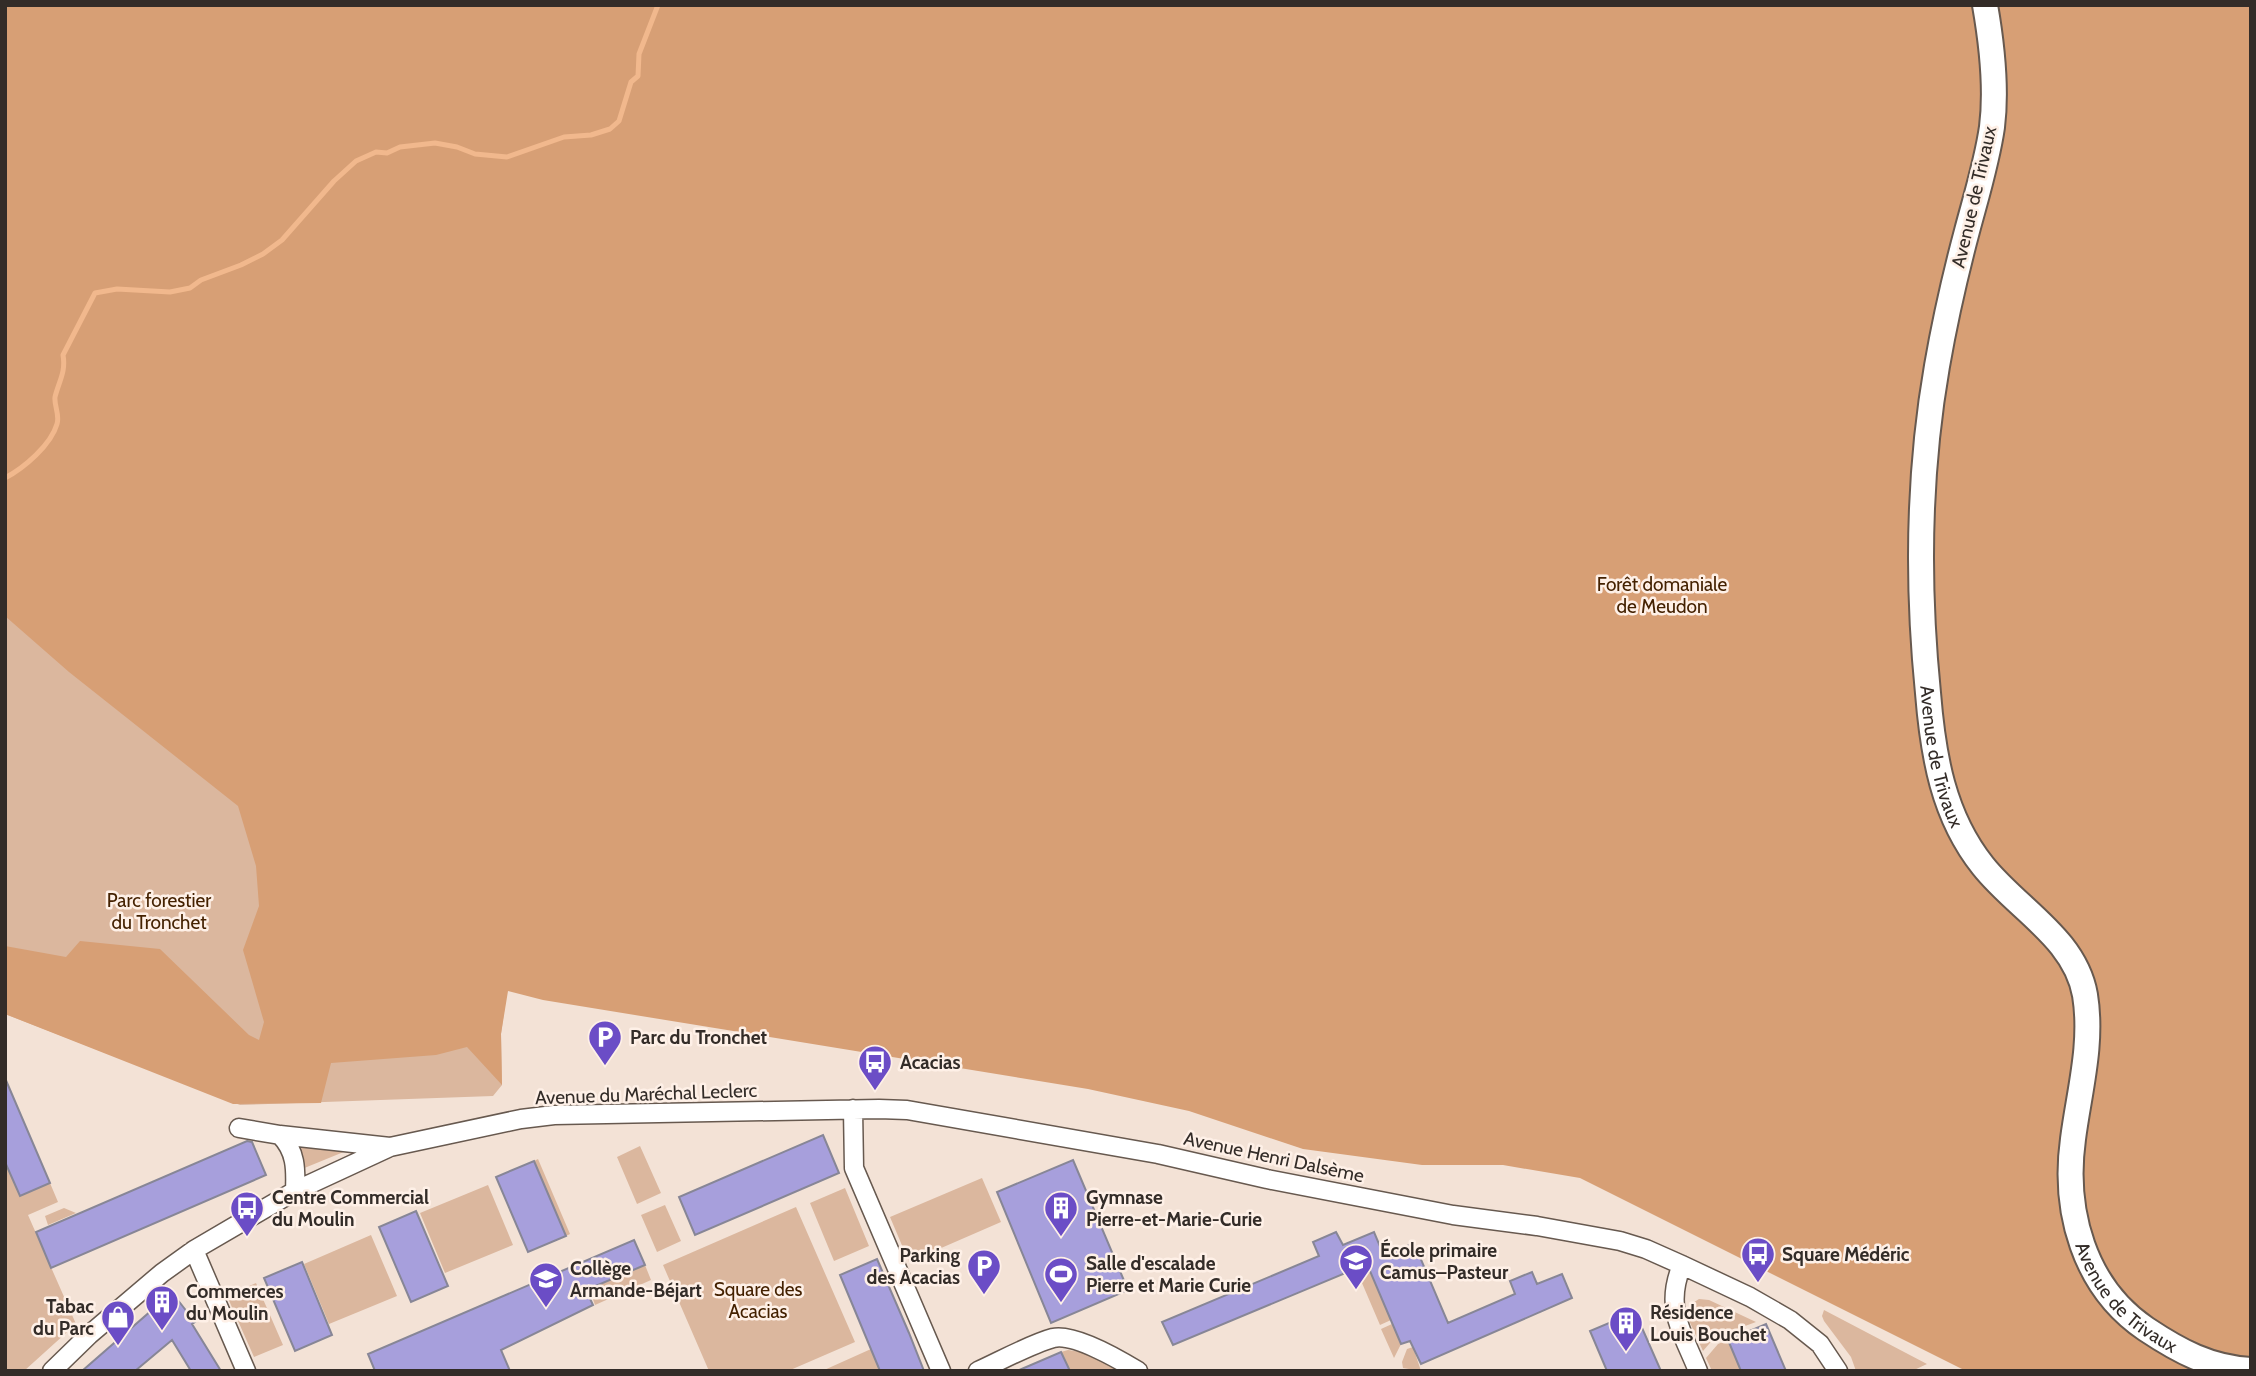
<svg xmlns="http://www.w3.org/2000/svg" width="2256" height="1376" font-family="Cabin,sans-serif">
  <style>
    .green { fill: #dbb79e }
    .forest { fill: #d79f75 }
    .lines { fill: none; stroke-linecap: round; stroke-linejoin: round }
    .stream { stroke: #f1b88d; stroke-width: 5 }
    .building { fill: #a79fdc; stroke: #878696; stroke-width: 2 }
    .minor-casing { stroke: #67594f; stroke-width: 21 }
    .secondary-casing { stroke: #67594f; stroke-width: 28 }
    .minor { stroke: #fff; stroke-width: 18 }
    .secondary { stroke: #fff; stroke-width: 24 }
    .labels { text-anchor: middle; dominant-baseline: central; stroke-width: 5; stroke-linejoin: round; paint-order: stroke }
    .street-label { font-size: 19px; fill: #332c28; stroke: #fef0e7 }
    .park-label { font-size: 19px; fill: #442100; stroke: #fef0e7 }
    .poi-label { font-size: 19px; font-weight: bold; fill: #332c28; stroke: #fef0e7; text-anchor: start }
  </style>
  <rect width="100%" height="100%" fill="#f3e2d6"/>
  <path class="green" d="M 5,590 L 507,991 L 501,1034 L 502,1085 L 493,1096 L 240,1105 L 5,1014 Z
    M 301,1144 L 346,1151 L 302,1169 Z
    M 640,1146 L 661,1193 L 637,1204 L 617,1157 Z
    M 538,1159 L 570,1234 L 566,1236 L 534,1161 Z
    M 5,1161 L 20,1196 L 50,1183 L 58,1202 L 28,1215 L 76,1324 L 24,1371 L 5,1371 Z
    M 982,1178 L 1001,1222 L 909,1262 L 890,1217 Z
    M 488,1185 L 513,1245 L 445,1273 L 420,1213 Z
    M 845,1188 L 869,1246 L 834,1261 L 810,1203 Z
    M 665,1205 L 681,1241 L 657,1252 L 641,1215 Z
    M 796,1207 L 855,1342 L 788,1371 L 709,1371 L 663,1265 Z
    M 64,1208 L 76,1213 L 48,1225 L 45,1216 Z
    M 371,1235 L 397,1296 L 329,1324 L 304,1264 Z
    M 645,1265 L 651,1280 L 595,1305 L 589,1288 Z
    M 1367,1265 L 1391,1320 L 1380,1325 L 1356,1269 Z
    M 256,1283 L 283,1345 L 254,1357 L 227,1296 Z
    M 1699,1299 L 1709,1300 L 1756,1322 L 1715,1337 L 1703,1351 L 1687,1316 L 1691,1304 Z
    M 1824,1310 L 1927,1364 L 1912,1371 L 1856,1371 L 1851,1357 L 1824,1321 L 1822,1316 Z
    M 1392,1324 L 1401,1344 L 1394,1358 L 1381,1329 Z
    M 1728,1340 L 1741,1371 L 1712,1371 L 1706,1358 L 1718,1344 Z
    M 1413,1347 L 1421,1371 L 1403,1368 L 1402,1362 L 1407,1349 Z
    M 871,1349 L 880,1371 L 822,1371 Z
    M 1068,1350 L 1087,1353 L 1124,1371 L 1069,1371 L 1061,1352 Z"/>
  <path class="forest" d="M 5,5 L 2251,5 L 2251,1371 L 1966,1371 L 1580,1178 L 1503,1165 L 1422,1165 L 1303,1149 L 1189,1111 L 1088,1089 L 543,1000 L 508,991 L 501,1034 L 502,1085 L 467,1047 L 436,1055 L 331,1063 L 321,1103 L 233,1104 L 5,1014 L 5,946 L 66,957 L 80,941 L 160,949 L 249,1035 L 259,1040 L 264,1022 L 243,950 L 259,906 L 256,866 L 238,806 L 69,672 L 5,616 Z"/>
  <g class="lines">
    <path class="stream" d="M 5,478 C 24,468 51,445 57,424 C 60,415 54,406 55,397 C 59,381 66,372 63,355 L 95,293 L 117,289 L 170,292 L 190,288 L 201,280 L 241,265 L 263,254 L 282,240 L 334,181 L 356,161 L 376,152 L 387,153 L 400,147 L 435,143 L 457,147 L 475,154 L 507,157 L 564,137 L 591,135 L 610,129 L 619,121 L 631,82 L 638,76 L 639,54 L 658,5"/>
  </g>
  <path class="building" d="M 5,1078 L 50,1183 L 20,1196 L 5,1162 Z
    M 823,1135 L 839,1173 L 695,1235 L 679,1197 Z
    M 247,1141 L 252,1142 L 266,1175 L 51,1268 L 36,1232 Z
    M 1073,1160 L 1128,1290 L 1051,1323 L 997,1192 Z
    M 534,1161 L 566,1236 L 528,1252 L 496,1177 Z
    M 416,1211 L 448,1286 L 411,1302 L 379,1227 Z
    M 1336,1232 L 1343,1245 L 1374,1232 L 1384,1256 L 1414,1243 L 1448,1323 L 1515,1294 L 1510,1281 L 1532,1272 L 1537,1284 L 1562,1274 L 1572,1298 L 1421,1364 L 1410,1341 L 1401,1344 L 1367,1264 L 1173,1345 L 1162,1322 L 1319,1256 L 1313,1242 Z
    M 634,1240 L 645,1265 L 586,1290 L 593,1305 L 501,1350 L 510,1371 L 375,1371 L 368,1354 Z
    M 877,1259 L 909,1333 L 924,1371 L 880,1371 L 853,1306 L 840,1275 Z
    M 302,1262 L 332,1335 L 295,1351 L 264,1278 Z
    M 177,1299 L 195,1322 L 192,1324 L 221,1371 L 191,1371 L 172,1340 L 135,1371 L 82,1371 L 152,1310 L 156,1315 Z
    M 1635,1312 L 1661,1371 L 1607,1371 L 1590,1331 Z
    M 1766,1324 L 1786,1371 L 1741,1371 L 1728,1340 Z
    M 1061,1352 L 1070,1371 L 1017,1371 Z"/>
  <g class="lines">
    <g class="minor-casing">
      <path id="minor" d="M 853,1109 L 854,1168 L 941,1371
        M 239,1128 L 280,1135 L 390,1147
        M 280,1135 C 296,1151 296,1169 295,1191
        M 194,1250 L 246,1371
        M 1682,1265 C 1664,1308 1682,1331 1698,1371
        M 52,1371 L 89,1335 L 162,1273 L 194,1250 L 295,1191 L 390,1147 L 521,1119 L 554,1115 L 879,1109 L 907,1110 L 1158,1154 L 1267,1179 L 1453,1215 L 1537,1226 L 1620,1241 L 1646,1249 L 1682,1265 L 1750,1297 L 1790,1320 L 1820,1344 L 1838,1371
        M 978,1371 C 1000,1361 1031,1344 1053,1338 C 1074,1333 1120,1360 1138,1371"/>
    </g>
    <g class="secondary-casing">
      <g id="secondary">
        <path id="s1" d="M 1985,5 C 1992,45 1997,87 1992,127 C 1987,162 1976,197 1967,231 C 1955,276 1945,320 1937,366 C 1918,475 1917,584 1928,693 C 1933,755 1943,816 1983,866 C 2017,909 2075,938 2085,995 C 2093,1044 2079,1092 2073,1139 C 2063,1211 2084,1287 2146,1329 C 2179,1351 2210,1368 2251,1370"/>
      </g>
    </g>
    <use href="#minor" class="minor"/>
    <use href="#secondary" class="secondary"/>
  </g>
  <defs>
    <g id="parking-pin" transform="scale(1.75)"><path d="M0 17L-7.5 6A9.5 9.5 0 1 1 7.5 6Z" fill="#6b4dc6" stroke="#fef0e7"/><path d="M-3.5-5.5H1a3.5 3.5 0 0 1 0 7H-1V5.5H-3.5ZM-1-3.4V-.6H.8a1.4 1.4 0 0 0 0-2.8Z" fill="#fff"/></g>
    <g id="bus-pin" transform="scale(1.75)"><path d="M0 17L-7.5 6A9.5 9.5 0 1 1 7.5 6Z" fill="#6b4dc6" stroke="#fef0e7"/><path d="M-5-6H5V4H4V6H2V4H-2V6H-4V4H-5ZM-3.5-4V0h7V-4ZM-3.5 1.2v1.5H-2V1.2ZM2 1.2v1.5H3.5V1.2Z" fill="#fff"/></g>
    <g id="building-pin" transform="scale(1.75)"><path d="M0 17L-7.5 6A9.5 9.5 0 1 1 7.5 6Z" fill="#6b4dc6" stroke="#fef0e7"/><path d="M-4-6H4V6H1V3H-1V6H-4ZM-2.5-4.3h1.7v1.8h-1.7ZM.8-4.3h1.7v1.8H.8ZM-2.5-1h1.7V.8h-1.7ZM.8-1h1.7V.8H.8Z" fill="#fff"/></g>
    <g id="school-pin" transform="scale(1.75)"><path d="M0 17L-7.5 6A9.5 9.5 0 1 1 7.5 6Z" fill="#6b4dc6" stroke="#fef0e7"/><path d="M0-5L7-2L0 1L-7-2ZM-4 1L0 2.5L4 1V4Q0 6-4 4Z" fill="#fff"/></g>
    <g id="stadium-pin" transform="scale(1.75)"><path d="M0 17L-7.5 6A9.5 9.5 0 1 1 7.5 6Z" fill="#6b4dc6" stroke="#fef0e7"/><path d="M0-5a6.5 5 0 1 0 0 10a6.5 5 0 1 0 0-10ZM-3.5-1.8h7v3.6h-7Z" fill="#fff"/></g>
    <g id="shop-pin" transform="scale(1.75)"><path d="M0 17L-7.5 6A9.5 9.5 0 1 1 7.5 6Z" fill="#6b4dc6" stroke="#fef0e7"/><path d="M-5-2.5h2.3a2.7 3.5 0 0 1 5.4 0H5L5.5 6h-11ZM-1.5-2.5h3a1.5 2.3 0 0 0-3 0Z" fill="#fff"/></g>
  </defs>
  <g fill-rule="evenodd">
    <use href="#parking-pin" x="605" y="1037"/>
    <use href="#bus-pin" x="875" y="1062"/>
    <use href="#bus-pin" x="247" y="1208"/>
    <use href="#building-pin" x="1061" y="1208"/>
    <use href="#bus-pin" x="1758" y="1254"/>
    <use href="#school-pin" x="1356" y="1261"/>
    <use href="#parking-pin" x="984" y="1266"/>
    <use href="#stadium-pin" x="1061" y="1274"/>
    <use href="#school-pin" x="546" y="1279"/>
    <use href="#building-pin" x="162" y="1302"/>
    <use href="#shop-pin" x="118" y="1317"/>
    <use href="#building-pin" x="1626" y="1323"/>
  </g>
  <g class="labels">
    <g class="street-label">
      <text transform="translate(1974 197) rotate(-77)">Avenue de Trivaux</text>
      <text stroke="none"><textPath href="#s1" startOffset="761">Avenue de Trivaux</textPath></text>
      <text transform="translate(646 1094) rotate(-2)">Avenue du Maréchal Leclerc</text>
      <text transform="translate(1274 1157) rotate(12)">Avenue Henri Dalsème</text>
      <text stroke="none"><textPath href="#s1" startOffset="1370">Avenue de Trivaux</textPath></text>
    </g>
    <g class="park-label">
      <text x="1662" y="584">Forêt domaniale<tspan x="1662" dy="22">de Meudon</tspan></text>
      <text x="159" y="900">Parc forestier<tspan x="159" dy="22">du Tronchet</tspan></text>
      <text x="758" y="1289">Square des<tspan x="758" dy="22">Acacias</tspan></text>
    </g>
    <g class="poi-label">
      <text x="630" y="1037">Parc du Tronchet</text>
      <text x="900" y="1062">Acacias</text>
      <text x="272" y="1197">Centre Commercial<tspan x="272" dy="22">du Moulin</tspan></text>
      <text x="1086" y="1197">Gymnase<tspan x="1086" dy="22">Pierre-et-Marie-Curie</tspan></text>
      <text x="1380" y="1250">École primaire<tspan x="1380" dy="22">Camus–Pasteur</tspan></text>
      <text x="1782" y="1254">Square Médéric</text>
      <text x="960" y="1255" text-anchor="end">Parking<tspan x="960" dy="22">des Acacias</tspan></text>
      <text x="1086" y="1263">Salle d'escalade<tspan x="1086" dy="22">Pierre et Marie Curie</tspan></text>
      <text x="570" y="1268">Collège<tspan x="570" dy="22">Armande-Béjart</tspan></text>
      <text x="186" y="1291">Commerces<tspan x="186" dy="22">du Moulin</tspan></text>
      <text x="94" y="1306" text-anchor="end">Tabac<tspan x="94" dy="22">du Parc</tspan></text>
      <text x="1650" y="1312">Résidence<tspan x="1650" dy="22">Louis Bouchet</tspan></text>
    </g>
  </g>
  <rect width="2256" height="1376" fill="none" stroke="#332c28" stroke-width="14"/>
</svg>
